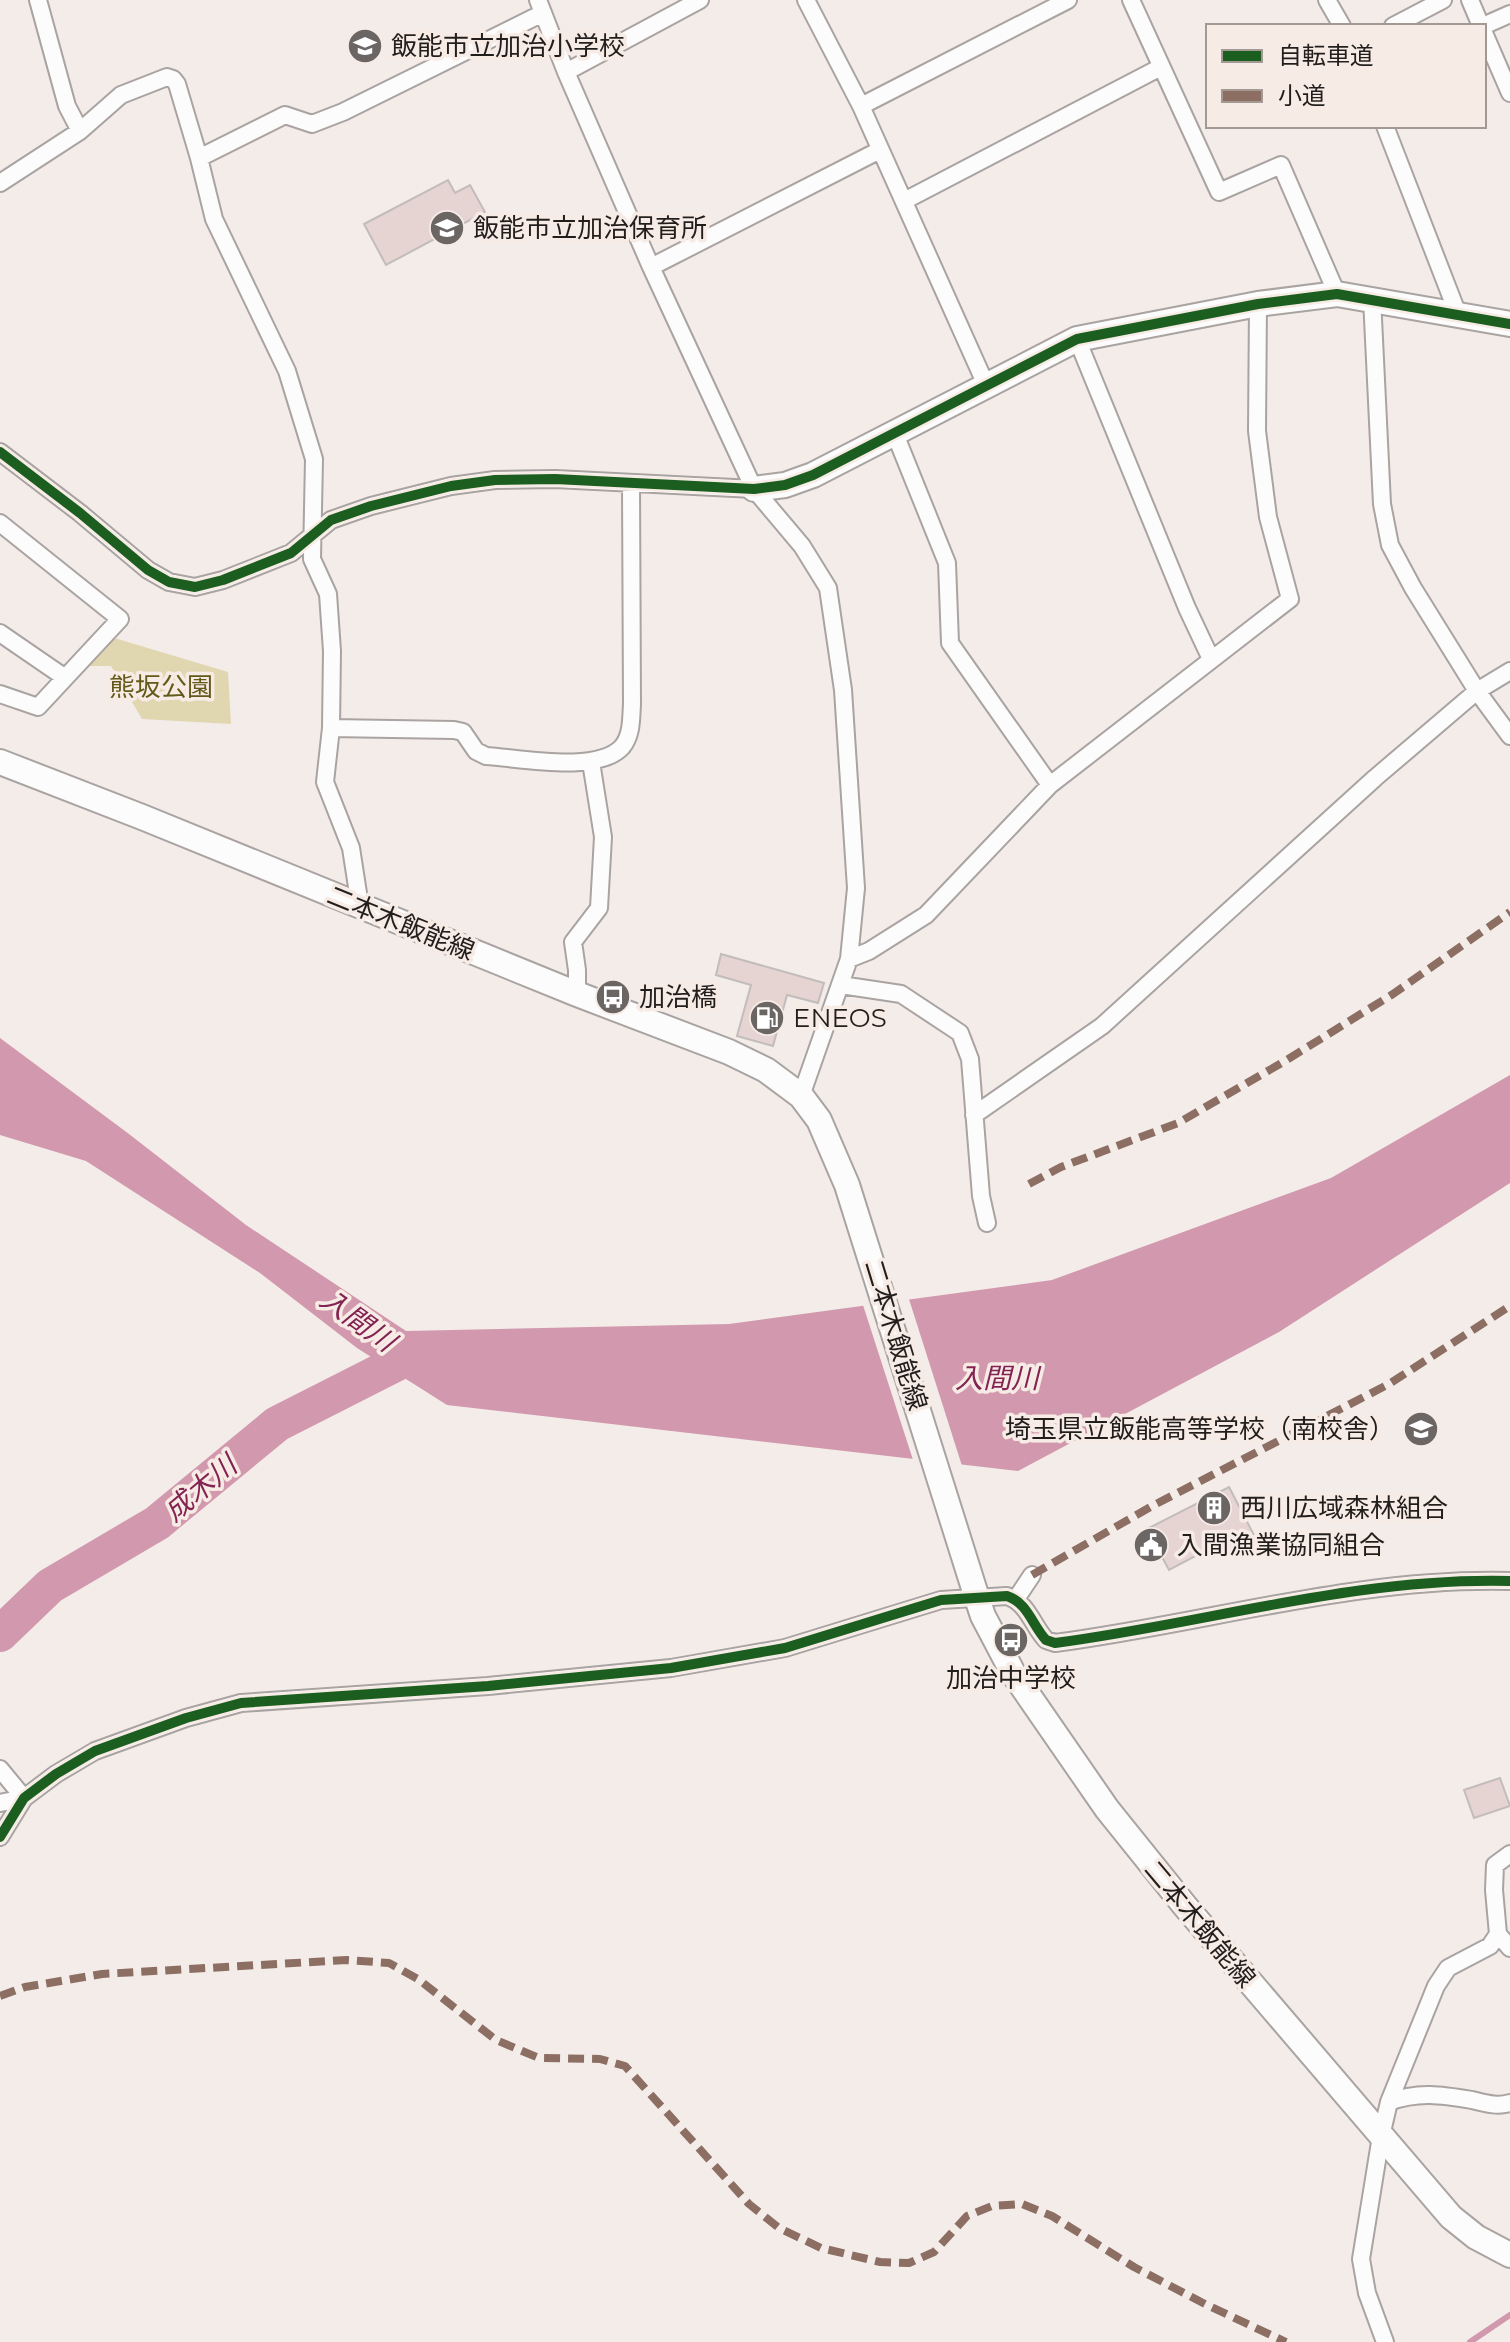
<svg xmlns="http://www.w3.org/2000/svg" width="1510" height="2342" font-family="Montserrat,'Noto Sans JP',sans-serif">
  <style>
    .green { fill: #e0d7b1 }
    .water { fill: #d298ae }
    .pier { fill: #f3ece9 }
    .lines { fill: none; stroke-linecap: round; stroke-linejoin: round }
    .stream { stroke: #d298ae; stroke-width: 6 }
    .river { stroke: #d298ae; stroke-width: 36 }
    .building { fill: #e6d4d3; stroke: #c2bcbb; stroke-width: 2 }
    .street-casing { stroke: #a9a3a1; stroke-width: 20 }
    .secondary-casing { stroke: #a9a3a1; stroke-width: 28 }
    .street { stroke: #fdfcfc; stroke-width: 16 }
    .secondary { stroke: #fdfcfc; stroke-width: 24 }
    .quiet { stroke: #8d6e63; stroke-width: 8; stroke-dasharray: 16 8; stroke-linecap: butt }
    .cycleway-casing { stroke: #f7ebe5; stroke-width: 15 }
    .cycleway { stroke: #1b5e20; stroke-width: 10 }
    .labels { text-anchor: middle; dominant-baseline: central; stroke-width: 7; stroke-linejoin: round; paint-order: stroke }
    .poi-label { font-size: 26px; fill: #221e1c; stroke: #f7ebe5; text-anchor: start }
    .park-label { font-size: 26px; fill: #635919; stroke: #f7ebe5 }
    .street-label { font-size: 26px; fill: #221e1c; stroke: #f7ebe5 }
    .water-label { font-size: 28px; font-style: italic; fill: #832352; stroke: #f7ebe5 }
  </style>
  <rect width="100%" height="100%" fill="#f3ece9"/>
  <path class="green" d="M 111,637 L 228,672 L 231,724 L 142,719 L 111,666 L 86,666 Z"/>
  <path class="water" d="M 0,1038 L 129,1134 L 246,1225 L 406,1331 L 729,1324 L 1052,1280 L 1331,1178 L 1510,1075 L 1510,1183 L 1279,1332 L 1018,1471 L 447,1405 L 357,1348 L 260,1273 L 86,1161 L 0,1135 Z"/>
  <path class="pier" d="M 908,1296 L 963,1469 L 914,1463 L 862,1302 Z"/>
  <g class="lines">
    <path class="stream" d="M 1470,2342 L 1510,2315"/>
    <path class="river" d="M 0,1634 L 50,1586 L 157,1523 L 277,1424 L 409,1357"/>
  </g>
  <path class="building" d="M 448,180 L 455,193 L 470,185 L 485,212 L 386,265 L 364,224 Z
    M 721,954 L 824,983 L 818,1003 L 787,995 L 773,1046 L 737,1036 L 751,985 L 716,975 Z
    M 1229,1487 L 1255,1537 L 1227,1551 L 1222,1542 L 1169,1570 L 1147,1529 Z
    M 1500,1778 L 1510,1806 L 1474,1818 L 1464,1790 Z"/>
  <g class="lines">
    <g class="street-casing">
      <path id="street" d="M 38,0 L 67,106 L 80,131 L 121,95 L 167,77 L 173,79 L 177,84 L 199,158 L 285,115 L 312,124 L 343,112 L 543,13
        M 538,0 L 566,72 L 651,267 L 754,489 L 802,546 L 828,588 L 843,690 L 856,888 L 849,959 L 801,1096
        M 806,0 L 861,106 L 986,385
        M 1131,0 L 1219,192 L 1281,165 L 1337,294
        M 1327,0 L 1342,26
        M 1470,0 L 1481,26
        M 1393,26 L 1443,0
        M 1483,26 L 1510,14
        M 1484,33 L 1510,93
        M 566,72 L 700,0
        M 861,106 L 1068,0
        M 1385,126 L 1459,317
        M 199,158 L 214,219 L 287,371 L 314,459 L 312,559 L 328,594 L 332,651 L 331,728 L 325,782 L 351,848 L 360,906
        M 0,183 L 80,131
        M 904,201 L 1161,67
        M 651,267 L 880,150
        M 1372,298 L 1382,504 L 1390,545 L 1413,588 L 1477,691 L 1510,736
        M 1077,339 L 1187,608 L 1211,659
        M 895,434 L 947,563 L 950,643 L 1050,785
        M 0,452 L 80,513 L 148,570 L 169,582 L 195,587 L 223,580 L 291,553 L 331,520 L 371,506 L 451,486 L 495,480 L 555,479 L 754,489
        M 0,523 L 120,619 L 38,707 L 0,694
        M 0,633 L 64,677
        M 331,728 L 454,730 L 463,732 L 476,751 L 486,756 C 521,758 597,774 622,747 C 632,735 631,719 632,704 L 631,483
        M 849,959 L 869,951 L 926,915 L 1050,785 L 1290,599 L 1268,517 L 1257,431 L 1258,304
        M 841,985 L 901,994 L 960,1033 L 970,1059 L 981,1196 L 987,1223
        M 577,994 L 577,970 L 573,942 L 599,908 L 603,837 L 591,762
        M 974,1115 L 1102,1026 L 1375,778 L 1477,691 L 1510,671
        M 1016,1599 L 1032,1575
        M 0,1769 L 24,1798
        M 0,1803 L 24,1798
        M 0,1837 L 24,1798 L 56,1774 L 95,1751 L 186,1718 L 241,1703 L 488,1686 L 671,1668 L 785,1648 L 941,1600 L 1007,1596 C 1028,1603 1032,1625 1046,1640 L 1055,1643 C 1207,1623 1356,1577 1510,1581
        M 1498,1934 L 1510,1948
        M 1389,2102 L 1436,1986 L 1448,1968 L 1490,1946 L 1498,1934 L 1494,1890 L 1495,1865 L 1510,1854
        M 1385,2342 L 1367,2293 L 1361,2259 L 1381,2136 L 1389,2102 C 1418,2091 1442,2095 1472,2100 C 1485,2103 1497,2107 1510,2103"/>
    </g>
    <g class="secondary-casing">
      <path id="secondary" d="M 754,489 L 785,485 L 813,475 L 1077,339 L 1258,304 L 1337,294 L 1510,324
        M 0,762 L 142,817 L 577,994 L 729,1052 L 766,1070 L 801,1096 L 819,1120 L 847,1185 L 977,1598 L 983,1616 L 1013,1673 L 1107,1809 L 1185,1906 L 1451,2217 L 1476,2237 L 1510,2255"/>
    </g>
    <use href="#street" class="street"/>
    <use href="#secondary" class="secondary"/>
    <path class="quiet" d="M 1029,1184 L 1061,1167 L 1178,1123 L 1285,1061 L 1393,994 L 1510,912
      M 1032,1575 L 1152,1506 L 1389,1384 L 1510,1306
      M 0,1996 L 25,1987 L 102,1974 L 347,1960 L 389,1963 L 418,1979 L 496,2040 L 539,2058 L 600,2059 L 625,2066 L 749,2204 L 779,2228 L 821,2248 L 880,2262 L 909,2263 L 934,2252 L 967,2216 L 992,2206 L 1022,2204 L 1052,2216 L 1134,2267 L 1207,2305 L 1286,2342"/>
    <g class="cycleway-casing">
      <path id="cycleway" d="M 0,452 L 80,513 L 148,570 L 169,582 L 195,587 L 223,580 L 291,553 L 331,520 L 371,506 L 451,486 L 495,480 L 555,479 L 754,489 L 785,485 L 813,475 L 1077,339 L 1258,304 L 1337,294 L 1510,324
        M 0,1837 L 24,1798 L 56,1774 L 95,1751 L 186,1718 L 241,1703 L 488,1686 L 671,1668 L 785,1648 L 941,1600 L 1007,1596 C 1028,1603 1032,1625 1046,1640 L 1055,1643 C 1207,1623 1356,1577 1510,1581"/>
    </g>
    <use href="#cycleway" class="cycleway"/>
  </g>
  <defs>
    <g id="school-disc" transform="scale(1.8)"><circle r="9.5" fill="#6b6664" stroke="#f7ebe5"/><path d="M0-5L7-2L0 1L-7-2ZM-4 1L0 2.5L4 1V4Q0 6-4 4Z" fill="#fff"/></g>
    <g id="bus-disc" transform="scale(1.8)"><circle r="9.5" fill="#6b6664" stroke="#f7ebe5"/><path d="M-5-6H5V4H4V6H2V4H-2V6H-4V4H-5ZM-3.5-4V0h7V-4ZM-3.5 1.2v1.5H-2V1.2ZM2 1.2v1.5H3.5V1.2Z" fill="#fff"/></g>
    <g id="fuel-disc" transform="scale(1.8)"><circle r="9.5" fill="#6b6664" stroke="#f7ebe5"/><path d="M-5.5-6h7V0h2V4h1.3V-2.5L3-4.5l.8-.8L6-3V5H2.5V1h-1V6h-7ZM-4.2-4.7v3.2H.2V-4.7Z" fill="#fff"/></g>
    <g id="building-disc" transform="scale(1.8)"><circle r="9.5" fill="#6b6664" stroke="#f7ebe5"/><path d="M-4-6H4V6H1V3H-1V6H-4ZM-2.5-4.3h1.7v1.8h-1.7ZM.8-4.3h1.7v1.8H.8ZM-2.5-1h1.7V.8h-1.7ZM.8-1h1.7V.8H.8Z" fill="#fff"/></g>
    <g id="civic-disc" transform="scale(1.8)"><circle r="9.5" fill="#6b6664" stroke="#f7ebe5"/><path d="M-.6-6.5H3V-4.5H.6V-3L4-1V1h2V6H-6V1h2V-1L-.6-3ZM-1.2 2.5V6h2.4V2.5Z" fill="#fff"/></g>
  </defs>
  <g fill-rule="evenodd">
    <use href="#school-disc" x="365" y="46"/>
    <use href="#school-disc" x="447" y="228"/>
    <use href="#bus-disc" x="613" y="997"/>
    <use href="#fuel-disc" x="767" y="1018"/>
    <use href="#school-disc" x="1421" y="1429"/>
    <use href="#building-disc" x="1214" y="1508"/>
    <use href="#civic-disc" x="1151" y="1545"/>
    <use href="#bus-disc" x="1011" y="1640"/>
  </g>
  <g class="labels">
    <g class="poi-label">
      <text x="391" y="46">飯能市立加治小学校</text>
      <text x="473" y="228">飯能市立加治保育所</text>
      <text x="639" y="997">加治橋</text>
      <text x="793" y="1018">ENEOS</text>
      <text x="1395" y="1429" text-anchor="end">埼玉県立飯能高等学校（南校舎）</text>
      <text x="1240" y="1508">西川広域森林組合</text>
      <text x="1177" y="1545">入間漁業協同組合</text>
      <text x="1011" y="1678" text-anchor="middle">加治中学校</text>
    </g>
    <g class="park-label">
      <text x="161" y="687">熊坂公園</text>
    </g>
    <g class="street-label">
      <text transform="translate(401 923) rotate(22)">二本木飯能線</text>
      <text transform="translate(896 1335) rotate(73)">二本木飯能線</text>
      <text transform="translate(1200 1924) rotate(50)">二本木飯能線</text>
    </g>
    <g class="water-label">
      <text transform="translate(358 1320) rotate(36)">入間川</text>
      <text x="997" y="1378">入間川</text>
      <text transform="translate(200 1488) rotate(-40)">成木川</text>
    </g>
  </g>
  <rect x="1206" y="24" width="280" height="104" fill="#f7ebe5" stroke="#a29995" stroke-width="2"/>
  <rect x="1222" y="50" width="40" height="12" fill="#1b5e20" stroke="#a29995" stroke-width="2"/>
  <text x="1278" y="64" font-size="24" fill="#221e1c">自転車道</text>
  <rect x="1222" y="90" width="40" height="12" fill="#8d6e63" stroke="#a29995" stroke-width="2"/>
  <text x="1278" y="104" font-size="24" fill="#221e1c">小道</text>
</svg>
